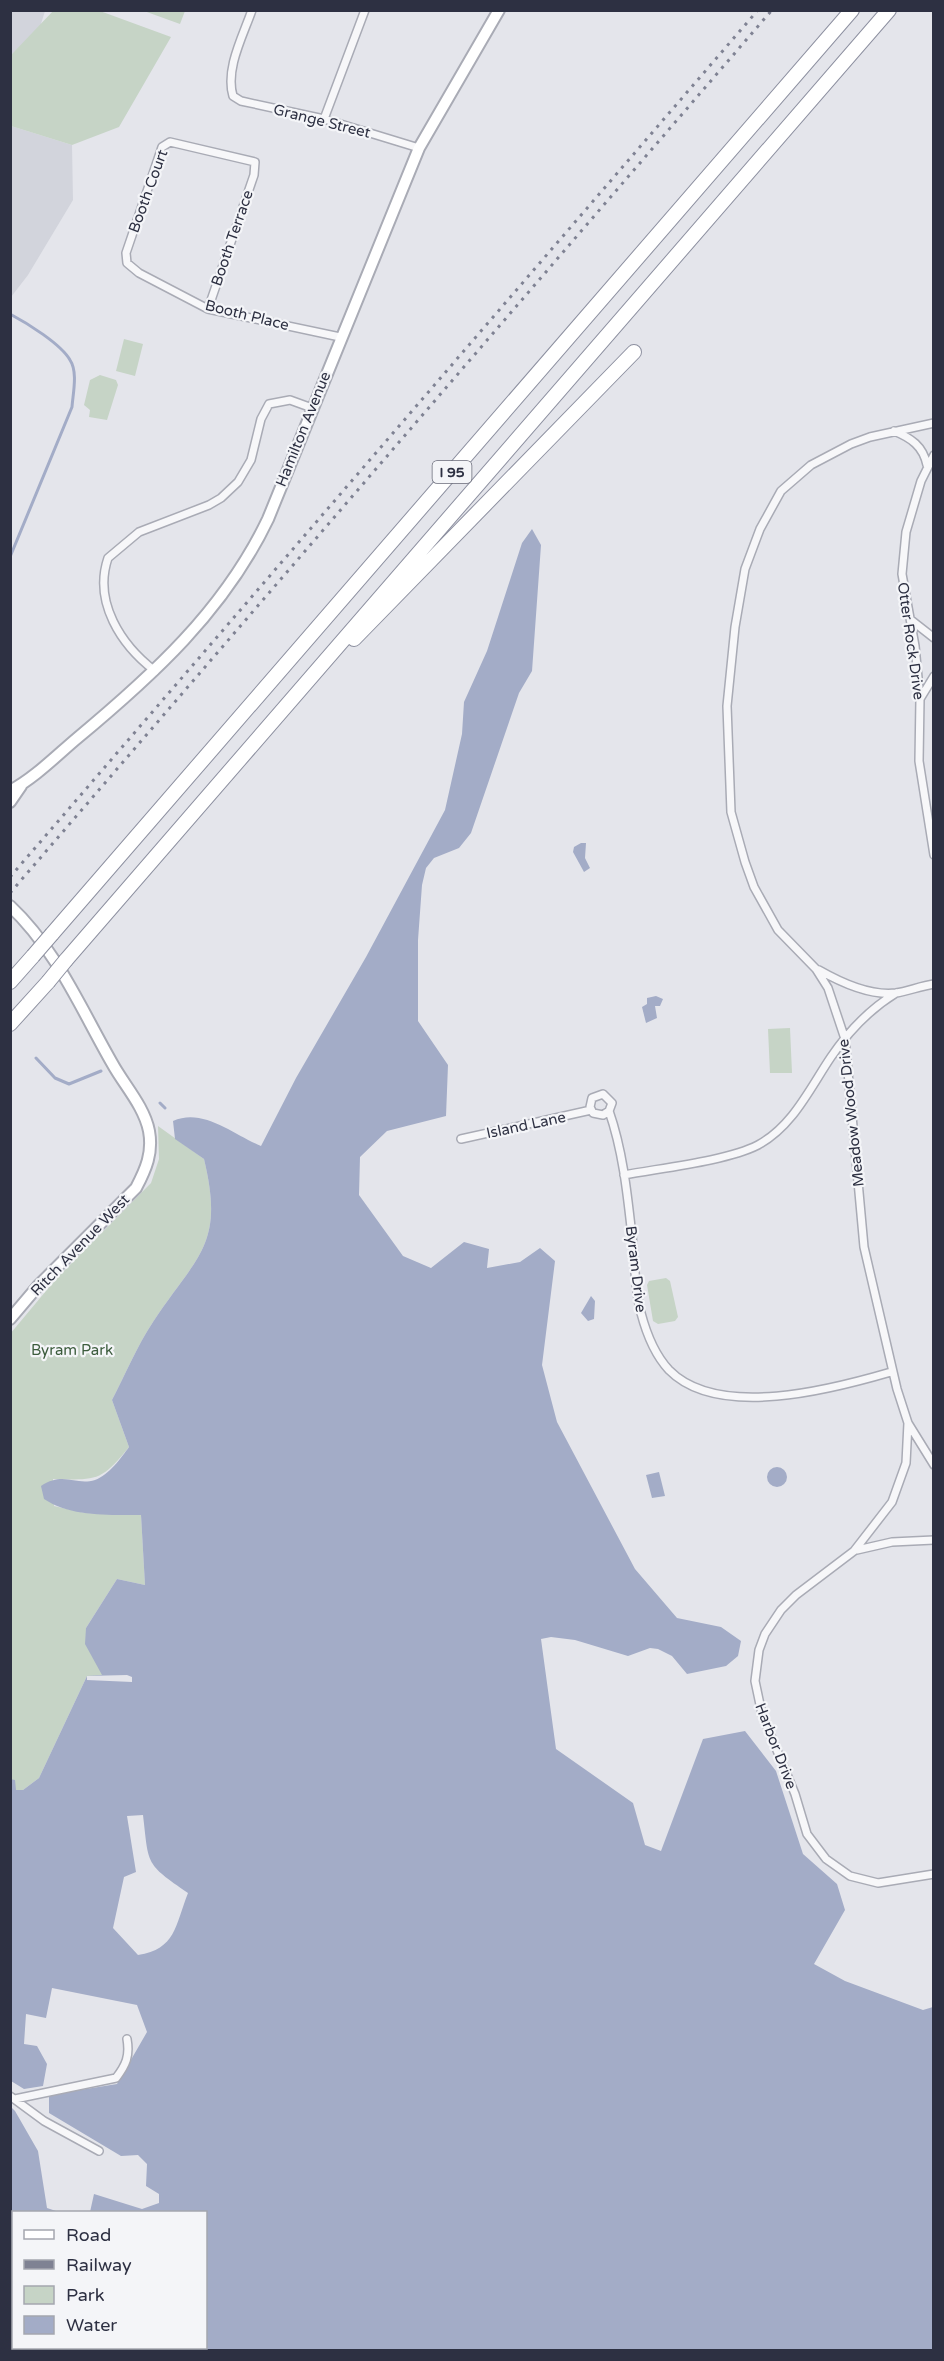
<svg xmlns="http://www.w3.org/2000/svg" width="944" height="2361" font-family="'Varela Round',sans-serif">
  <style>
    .built { fill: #d2d4dc }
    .green { fill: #c6d4c6 }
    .water { fill: #a3acc7; fill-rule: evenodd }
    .pier { fill: #e4e5eb }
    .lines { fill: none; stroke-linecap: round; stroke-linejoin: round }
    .stream { stroke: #a3acc7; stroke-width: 3 }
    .street-casing { stroke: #a9abb5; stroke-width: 10 }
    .secondary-casing { stroke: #a9abb5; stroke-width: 14 }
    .highway-casing { stroke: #8d90a0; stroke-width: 16 }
    .street { stroke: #f7f7f9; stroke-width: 7 }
    .secondary { stroke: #fff; stroke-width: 10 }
    .highway { stroke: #fff; stroke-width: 14 }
    .rail { stroke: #7f8293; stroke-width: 3; stroke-dasharray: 3 6; stroke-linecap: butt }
    .highway-bridge-casing { stroke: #8d90a0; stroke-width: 16; stroke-linecap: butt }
    .highway-bridge { stroke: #fff; stroke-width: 14 }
    .labels { text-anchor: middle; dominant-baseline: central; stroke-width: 4.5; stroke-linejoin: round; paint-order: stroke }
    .shield { fill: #f4f5f8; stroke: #696b79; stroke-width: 1.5 }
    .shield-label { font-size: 14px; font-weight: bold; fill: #2d3042 }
    .street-label { font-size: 15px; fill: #2d3042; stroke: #f4f5f8 }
    .park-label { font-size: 15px; fill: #3c5c3d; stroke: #f4f5f8 }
  </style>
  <rect width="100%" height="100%" fill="#e4e5eb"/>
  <path class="built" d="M 11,11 L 45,11 L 40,27 L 11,55 Z
    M 11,126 L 72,145 L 73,200 L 28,275 L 11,297 Z"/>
  <path class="green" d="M 54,10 L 100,11 L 171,37 L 119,127 L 72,145 L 11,126 L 11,55 Z
    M 144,11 L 185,10 L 185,11 L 180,24 Z
    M 124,339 L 143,344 L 135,376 L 116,371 Z
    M 100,375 L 116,380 L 118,385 L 107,420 L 89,417 L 90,410 L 84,405 L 90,380 Z
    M 790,1028 L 792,1073 L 770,1073 L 768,1029 Z
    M 158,1126 L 204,1159 C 225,1246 197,1255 153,1322 C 137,1346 125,1375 112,1400 L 129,1447 C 101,1482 96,1480 53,1479 L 54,1506 L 85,1513 L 141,1515 L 145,1585 L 117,1579 L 86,1628 L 103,1676 L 87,1676 L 39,1778 L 23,1790 L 16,1790 L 10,1779 L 10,1334 L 56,1279 L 151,1183 L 159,1159 Z
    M 666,1278 L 670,1281 L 678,1317 L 675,1321 L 658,1324 L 653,1321 L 647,1285 L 649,1281 Z"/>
  <path class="water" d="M 532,529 L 541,545 L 532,671 L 519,693 L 471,833 L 459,848 L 434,858 L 426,868 L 422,885 L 418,940 L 418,1021 L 448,1065 L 446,1116 L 387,1131 L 360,1157 L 359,1195 L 403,1256 L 431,1268 L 464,1242 L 489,1249 L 487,1268 L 520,1262 L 540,1248 L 555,1261 L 542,1365 L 557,1422 L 635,1569 L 677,1618 L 721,1627 L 741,1641 L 738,1656 L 726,1666 L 687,1674 L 672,1656 L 658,1649 L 650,1648 L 628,1656 L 575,1640 L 551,1637 L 541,1639 L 556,1749 L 633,1803 L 645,1845 L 661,1851 L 703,1739 L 745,1731 L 776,1771 L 803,1854 L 837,1884 L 845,1910 L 814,1964 L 845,1981 L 923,2010 L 933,2007 L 933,2350 L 174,2350 L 174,2348 L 206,2348 L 206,2212 L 90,2212 L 94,2194 L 142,2209 L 159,2203 L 159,2194 L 146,2186 L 147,2164 L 138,2155 L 121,2156 L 49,2113 L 49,2095 L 117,2084 L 147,2032 L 137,2005 L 52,1988 L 46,2018 L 26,2014 L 24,2044 L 37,2046 L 47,2064 L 43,2086 L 24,2089 L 11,2081 L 10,1779 L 15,1780 L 16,1790 L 23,1790 L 39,1778 L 87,1676 L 102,1675 L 85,1644 L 86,1628 L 117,1579 L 145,1585 L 141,1515 C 109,1515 71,1517 44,1499 L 41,1486 C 64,1471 75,1486 95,1480 C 109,1475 121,1458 129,1447 L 112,1400 C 125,1375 137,1346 153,1322 C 197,1255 225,1246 204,1159 L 175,1139 L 173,1121 C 203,1107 234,1135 261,1146 L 296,1078 L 366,957 L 445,810 L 462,734 L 464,702 L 487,651 L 522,543 ZM 143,1815 C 149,1866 145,1863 188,1893 C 175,1926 176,1949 138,1955 L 113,1928 L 124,1877 L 136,1872 L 127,1816 Z
    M 581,843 L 586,843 L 585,858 L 590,868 L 584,872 L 573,852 L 574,847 Z
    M 656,996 L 663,999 L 660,1006 L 655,1006 L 657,1018 L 646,1023 L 642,1007 L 647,1004 L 647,998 Z
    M 591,1296 L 595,1301 L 594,1319 L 588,1321 L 581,1313 Z
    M767 1477a10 10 0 1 1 20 0a10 10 0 1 1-20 0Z
    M 659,1472 L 665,1496 L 652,1498 L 646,1475 Z
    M 11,2107 L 15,2111 L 38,2151 L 47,2208 L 59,2212 L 14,2212 L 14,2348 L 22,2348 L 10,2350 Z"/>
  <path class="pier" d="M 127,1675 L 132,1677 L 132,1682 L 87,1680 L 87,1676 Z"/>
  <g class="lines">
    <path class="stream" d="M 10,314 C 27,323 61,344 70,360 C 78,372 73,393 72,407 L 10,557
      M 36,1058 L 55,1078 L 69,1084 L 101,1071
      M 160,1103 L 165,1108"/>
    <g class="street-casing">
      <path id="street" d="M 252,10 C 243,36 225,69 233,96 L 241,101 L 324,119 L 419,148
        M 324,119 L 365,10
        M 208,309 L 254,175 L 255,162 L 170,142 L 162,147 L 160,153 L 126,253 L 127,263 L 139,273 L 208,309 L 340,337
        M 934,423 L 870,437 L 851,444 L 811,465 L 781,491 L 760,529 L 745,569 L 735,627 L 727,706 L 731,812 L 745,862 L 754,887 L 778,930 L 816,969 L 828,988 L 845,1039 L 864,1247 L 897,1389 L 908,1423 L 934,1465
        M 894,431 C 911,438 923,446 927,465
        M 934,455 L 921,481 L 906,532 L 902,574 L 915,646 L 920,699 L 919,761 L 934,855
        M 911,620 L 934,638
        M 155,671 C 121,645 93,602 108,558 L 139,532 L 209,505 L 221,498 L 238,482 L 251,460 L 261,419 L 269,404 L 290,400 L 312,408
        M 920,699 L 934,676
        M 819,970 C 840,982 871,996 896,993 C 908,991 921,986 934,984
        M 609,1111 L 603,1115 L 593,1113 L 590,1107 L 592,1098 L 603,1094 L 612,1103 L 609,1111 C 624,1154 628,1201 633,1245 C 635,1268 635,1291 641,1313 C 646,1332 655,1355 669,1370 C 718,1420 833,1389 891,1372
        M 461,1139 L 591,1110
        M 624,1175 C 661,1168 727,1161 758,1145 C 793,1126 810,1088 831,1057 C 848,1032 870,1009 896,993
        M 908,1423 L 906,1463 L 892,1502 L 854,1551 L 796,1595 L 781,1610 L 765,1634 L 759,1650 L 755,1681 L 762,1714 L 795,1794 L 807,1834 L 826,1859 L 850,1876 L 878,1883 L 934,1874
        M 857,1550 L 892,1542 L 934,1540
        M 10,2096 L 44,2121 L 99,2151
        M 15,2099 L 116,2078 C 126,2065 130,2056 127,2039"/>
    </g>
    <g class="secondary-casing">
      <path id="secondary" d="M 10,791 C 34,778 54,758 75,740 C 152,676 224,611 268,519 L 419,148 L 499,10
        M 10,802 L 21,786
        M 10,906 C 56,949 81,1009 112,1063 C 124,1085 144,1106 149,1131 C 153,1153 146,1169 136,1188 L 38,1286 L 10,1319"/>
    </g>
    <g class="highway-casing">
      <path id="highway" d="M 354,639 L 634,352
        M 52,934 L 852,10
        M 66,960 L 889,10
        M 10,982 L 33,956
        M 10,1024 L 48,982"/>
    </g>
    <use href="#street" class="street"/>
    <use href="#secondary" class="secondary"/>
    <use href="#highway" class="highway"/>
    <path class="rail" d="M 10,877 L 758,10
      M 10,893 L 772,10"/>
    <g class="highway-bridge-casing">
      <path id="highway-bridge" d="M 33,956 L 52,934
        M 48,982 L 66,960"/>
    </g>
    <use href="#highway-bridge" class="highway-bridge"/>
  </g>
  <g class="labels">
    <rect class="shield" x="432.5" y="461" width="39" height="22" rx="4.5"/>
    <g class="shield-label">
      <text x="452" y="472">I 95</text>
    </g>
    <g class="street-label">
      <text transform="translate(322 121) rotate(14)">Grange Street</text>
      <text transform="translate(148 191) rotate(-70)">Booth Court</text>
      <text transform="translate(232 238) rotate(-71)">Booth Terrace</text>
      <text transform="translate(247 315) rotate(14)">Booth Place</text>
      <text transform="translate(303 429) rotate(-68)">Hamilton Avenue</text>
      <text transform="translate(911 641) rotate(82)">Otter Rock Drive</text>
      <text transform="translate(851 1113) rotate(-96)">Meadow Wood Drive</text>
      <text transform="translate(526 1125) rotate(-12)">Island Lane</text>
      <text transform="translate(80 1245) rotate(-46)">Ritch Avenue West</text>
      <text transform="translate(636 1269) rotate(83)">Byram Drive</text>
      <text transform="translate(776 1746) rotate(69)">Harbor Drive</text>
    </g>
    <g class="park-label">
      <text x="72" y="1350">Byram Park</text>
    </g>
  </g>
  <rect width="944" height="2361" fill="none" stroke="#2d3042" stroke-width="24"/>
  <rect x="12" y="2211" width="195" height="138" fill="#f4f5f8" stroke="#a4a6af" stroke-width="1.5"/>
  <rect x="24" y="2230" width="30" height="9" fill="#ffffff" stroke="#a4a6af" stroke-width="1.5"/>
  <text x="66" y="2241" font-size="18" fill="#2d3042">Road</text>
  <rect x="24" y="2260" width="30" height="9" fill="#7f8293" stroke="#a4a6af" stroke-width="1.5"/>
  <text x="66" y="2271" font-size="18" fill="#2d3042">Railway</text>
  <rect x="24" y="2286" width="30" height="18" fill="#c6d4c6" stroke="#a4a6af" stroke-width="1.5"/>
  <text x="66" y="2301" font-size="18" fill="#2d3042">Park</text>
  <rect x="24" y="2316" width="30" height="18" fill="#a3acc7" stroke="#a4a6af" stroke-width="1.5"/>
  <text x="66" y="2331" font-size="18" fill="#2d3042">Water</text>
</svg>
